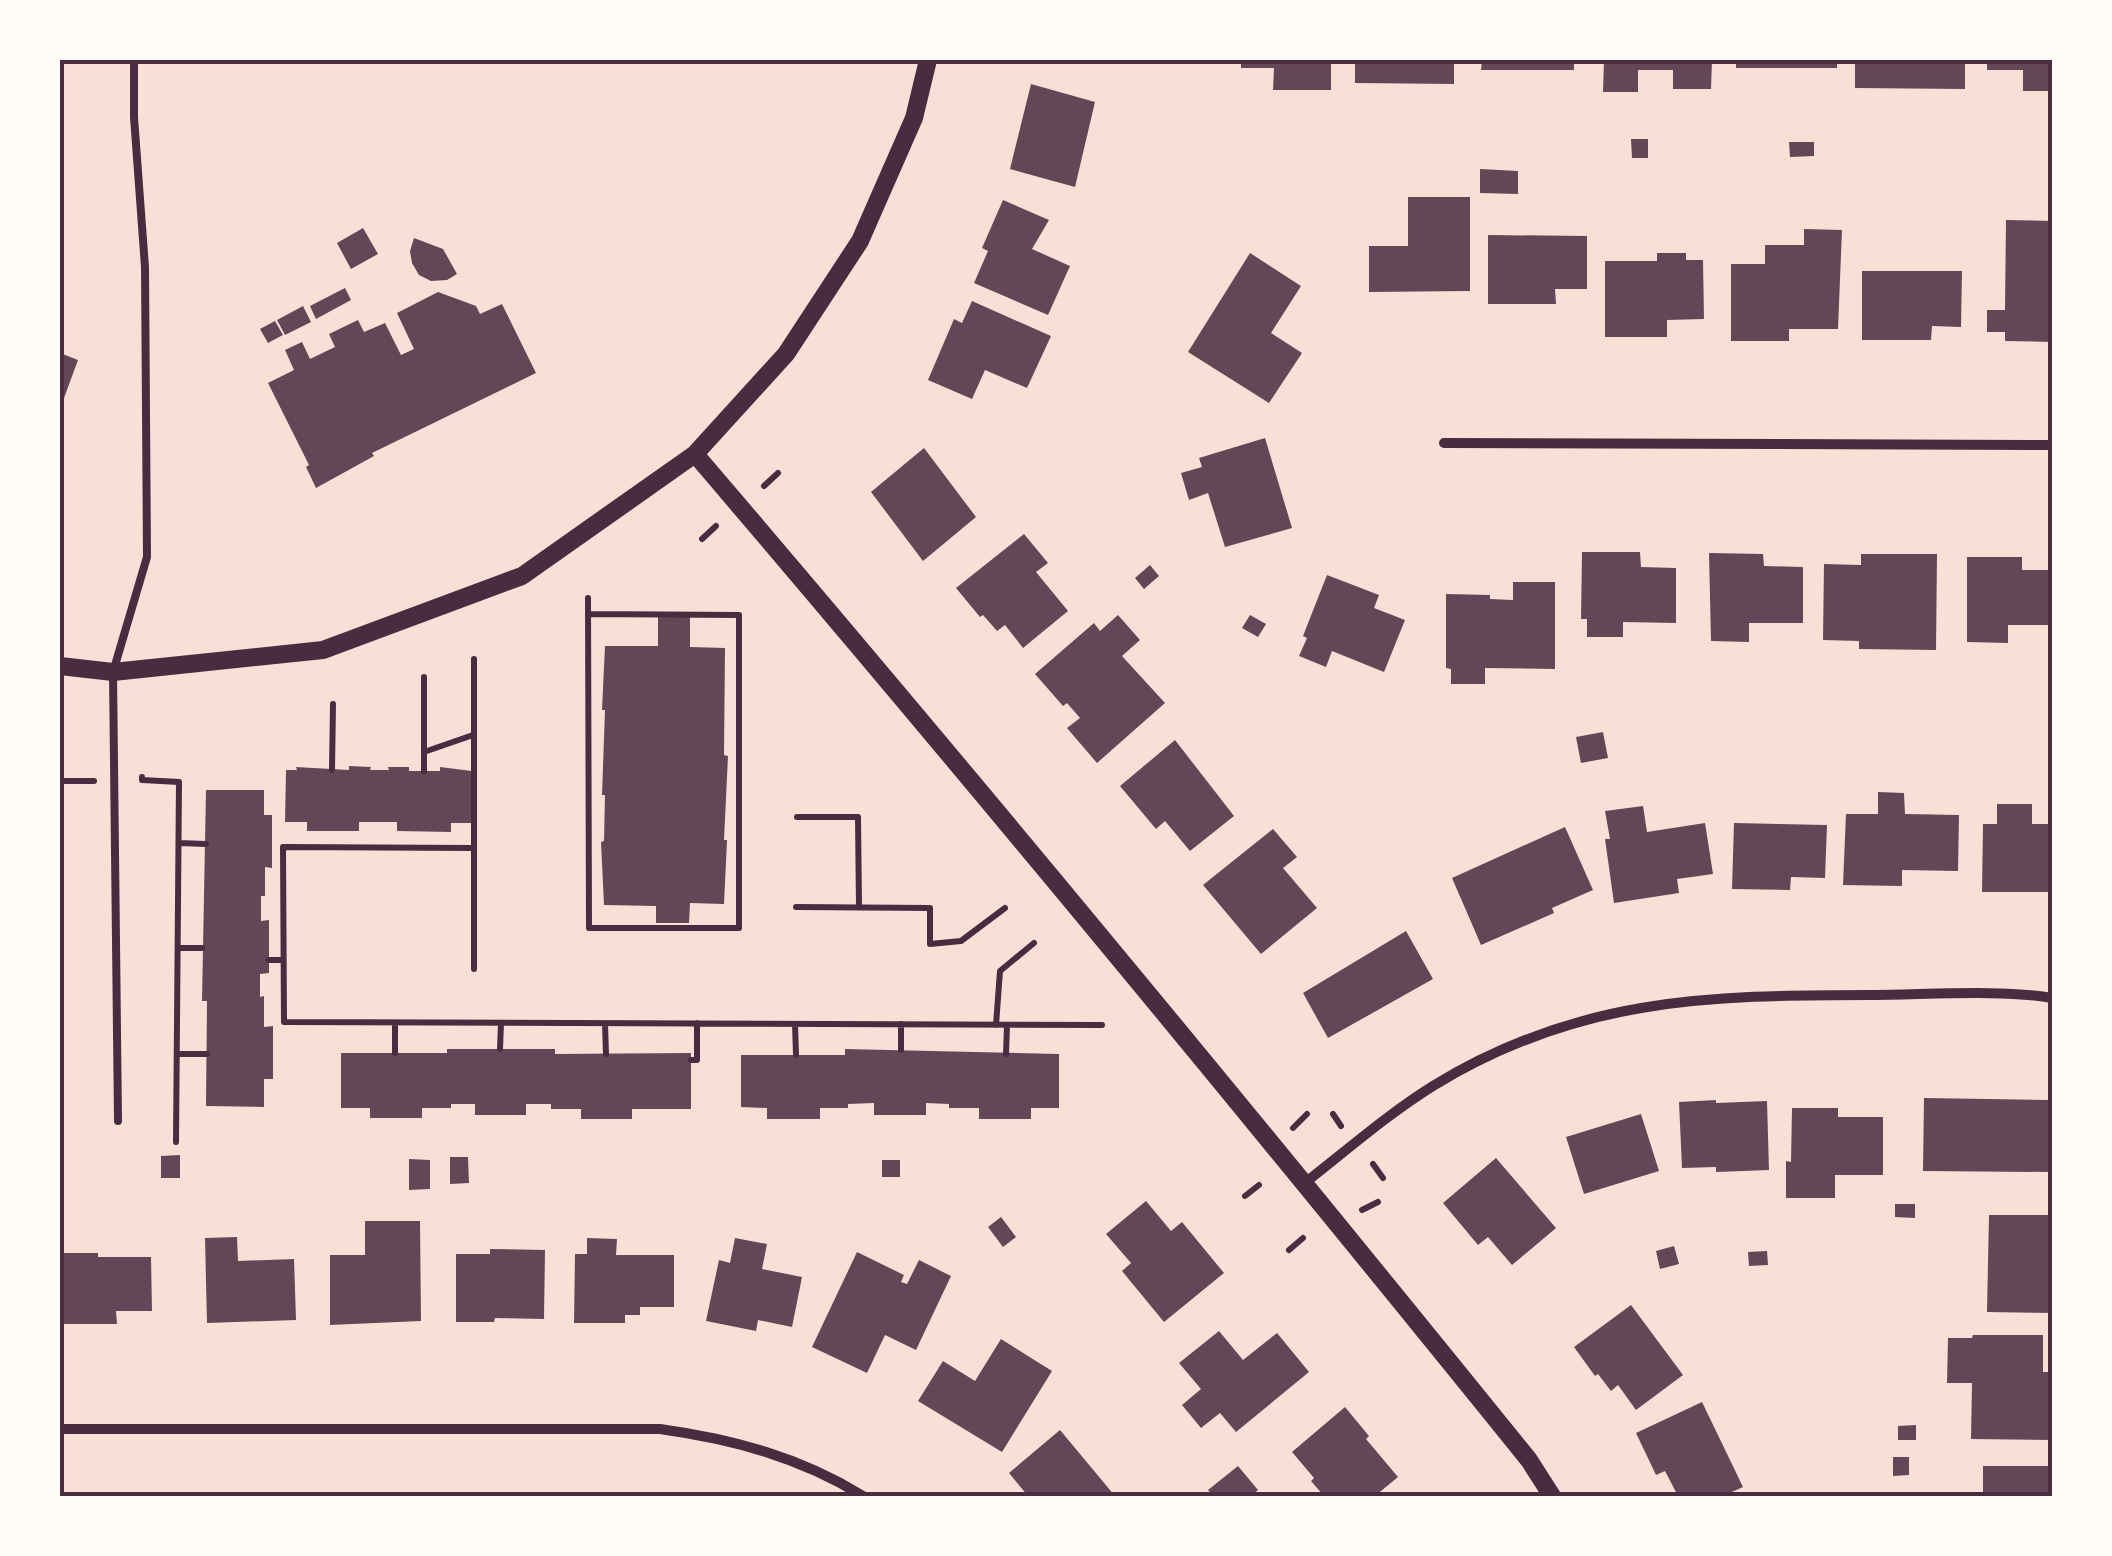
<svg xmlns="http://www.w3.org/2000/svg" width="2112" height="1556" font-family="'Golos Text',sans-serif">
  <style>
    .building { fill: #644757 }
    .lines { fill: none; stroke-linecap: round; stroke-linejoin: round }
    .path { stroke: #4a2c40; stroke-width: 6 }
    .service { stroke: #4a2c40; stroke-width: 8 }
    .minor { stroke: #4a2c40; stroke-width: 10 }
    .tertiary { stroke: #4a2c40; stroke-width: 18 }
    .neatline { fill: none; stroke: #4a2c40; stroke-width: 4 }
  </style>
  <rect width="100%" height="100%" fill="#f7e1d7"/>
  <path class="building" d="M 1241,60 L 1331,60 L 1331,90 L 1273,90 L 1274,68 L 1241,68 Z
    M 1355,60 L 1454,60 L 1454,84 L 1355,83 Z
    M 1482,60 L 1574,60 L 1574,70 L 1481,70 Z
    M 1604,60 L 1712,60 L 1711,89 L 1673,89 L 1673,70 L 1638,70 L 1638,92 L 1603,92 Z
    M 1736,60 L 1837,60 L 1837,68 L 1736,68 Z
    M 1855,60 L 1965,60 L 1965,89 L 1855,88 Z
    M 1987,60 L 2052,60 L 2052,91 L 2023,91 L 2023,70 L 1987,70 Z
    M 1031,84 L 1095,102 L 1075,187 L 1010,169 Z
    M 1631,139 L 1648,139 L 1648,158 L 1632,158 Z
    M 1789,142 L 1814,142 L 1814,156 L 1790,157 Z
    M 1480,169 L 1518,171 L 1518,194 L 1480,193 Z
    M 1408,197 L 1470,197 L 1470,291 L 1369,292 L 1369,246 L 1408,246 Z
    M 1003,200 L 1049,220 L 1032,249 L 1070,266 L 1048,315 L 974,283 L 988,251 L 982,248 Z
    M 2006,220 L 2052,221 L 2052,342 L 2005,341 L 2005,332 L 1987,332 L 1987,310 L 2005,310 Z
    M 363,228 L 378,254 L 351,269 L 337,243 Z
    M 1804,229 L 1842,230 L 1838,329 L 1789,329 L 1789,341 L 1731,341 L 1731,264 L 1765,264 L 1765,245 L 1804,245 Z
    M 1488,235 L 1587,236 L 1587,289 L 1555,289 L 1556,304 L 1488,304 Z
    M 414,238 L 443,249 L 457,274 L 447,280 L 431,281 L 419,275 L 412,263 L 410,251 Z
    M 1250,253 L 1301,286 L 1271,333 L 1302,353 L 1269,403 L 1188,352 Z
    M 1657,253 L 1686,253 L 1686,260 L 1703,260 L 1704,319 L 1667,320 L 1667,337 L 1605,337 L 1605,261 L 1657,261 Z
    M 1862,271 L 1962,271 L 1961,327 L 1932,326 L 1931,340 L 1862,340 Z
    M 345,288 L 351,300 L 316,319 L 310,306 Z
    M 438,292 L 476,306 L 480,314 L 502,304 L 536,373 L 372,453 L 374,456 L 316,488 L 306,467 L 309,465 L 268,383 L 294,370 L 285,350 L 302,342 L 310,359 L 335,347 L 329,334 L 358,320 L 364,332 L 385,323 L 401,355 L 414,349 L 397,313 Z
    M 972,301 L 1051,336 L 1027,388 L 985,370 L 972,399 L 928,380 L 954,319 L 962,323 Z
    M 303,306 L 311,322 L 285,335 L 277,320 Z
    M 275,321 L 283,335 L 268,343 L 260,329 Z
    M 60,353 L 78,360 L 60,409 Z
    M 1265,438 L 1292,528 L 1225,547 L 1208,493 L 1189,500 L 1181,473 L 1202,467 L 1199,458 Z
    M 924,448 L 976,517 L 923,561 L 871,492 Z
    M 1024,534 L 1048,563 L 1036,572 L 1068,611 L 1023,648 L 1005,625 L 997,631 L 983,615 L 980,617 L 956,588 Z
    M 1582,552 L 1640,552 L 1641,567 L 1676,568 L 1676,623 L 1623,622 L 1623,637 L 1587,637 L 1587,619 L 1581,619 Z
    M 1709,553 L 1763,554 L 1764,566 L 1803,567 L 1803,623 L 1749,623 L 1749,642 L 1711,641 Z
    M 1861,554 L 1937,554 L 1936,650 L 1859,649 L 1859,641 L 1823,640 L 1824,564 L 1861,565 Z
    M 1967,557 L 2022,557 L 2022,570 L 2052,570 L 2052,625 L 2008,625 L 2008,643 L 1967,642 Z
    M 1150,565 L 1159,576 L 1144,589 L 1135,578 Z
    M 1327,575 L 1379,595 L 1374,608 L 1405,620 L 1384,672 L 1332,651 L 1326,667 L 1299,656 L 1307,638 L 1303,636 Z
    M 1513,582 L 1555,582 L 1555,669 L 1485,668 L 1485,684 L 1451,684 L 1451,669 L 1446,668 L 1446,594 L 1490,595 L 1490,599 L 1513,600 Z
    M 658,615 L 690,616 L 690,647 L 725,648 L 724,755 L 728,756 L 724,840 L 727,840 L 724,904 L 690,903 L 689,923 L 656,923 L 656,906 L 604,905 L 601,842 L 604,841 L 605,795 L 602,795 L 605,710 L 602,710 L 605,646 L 658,646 Z
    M 1118,615 L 1140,640 L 1122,656 L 1165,703 L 1097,763 L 1067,728 L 1080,718 L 1067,703 L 1063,706 L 1035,674 L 1094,623 L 1100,631 Z
    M 1250,615 L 1266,624 L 1258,637 L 1242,628 Z
    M 1603,732 L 1608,758 L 1581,763 L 1576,737 Z
    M 1175,740 L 1234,816 L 1190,851 L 1165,821 L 1156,829 L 1120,786 Z
    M 349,766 L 371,767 L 370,770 L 389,770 L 388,767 L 409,767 L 409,771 L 440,771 L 440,767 L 472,771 L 471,823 L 451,823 L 451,832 L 397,831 L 397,822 L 359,822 L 359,831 L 307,831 L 307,822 L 285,822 L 286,770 L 297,770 L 296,767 L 349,770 Z
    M 206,790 L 264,790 L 264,815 L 272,815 L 272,868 L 265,867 L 265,896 L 261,896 L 261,921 L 269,920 L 269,973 L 260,974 L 260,997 L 264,996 L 264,1027 L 273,1026 L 273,1079 L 264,1079 L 264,1107 L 206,1106 L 207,1001 L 202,1001 Z
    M 1878,792 L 1904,793 L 1905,814 L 1959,815 L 1958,871 L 1902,870 L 1902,886 L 1843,885 L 1846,814 L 1878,814 Z
    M 1997,804 L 2032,804 L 2032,824 L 2052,824 L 2052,879 L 2048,879 L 2049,892 L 1982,892 L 1983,824 L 1997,824 Z
    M 1643,806 L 1647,832 L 1705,823 L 1713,874 L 1677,879 L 1679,893 L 1614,903 L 1605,839 L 1610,839 L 1605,811 Z
    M 1734,823 L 1827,825 L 1825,878 L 1791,877 L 1790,890 L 1732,889 Z
    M 1565,827 L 1593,890 L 1552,908 L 1554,913 L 1481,945 L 1452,878 Z
    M 1273,829 L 1297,857 L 1283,868 L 1317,908 L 1261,954 L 1203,885 Z
    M 1406,931 L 1433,979 L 1328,1038 L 1303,993 Z
    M 447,1049 L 555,1049 L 555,1054 L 691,1053 L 691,1109 L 632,1109 L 632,1119 L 581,1119 L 581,1109 L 551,1109 L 551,1104 L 526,1104 L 526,1115 L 475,1115 L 475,1104 L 451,1104 L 451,1108 L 422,1108 L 422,1118 L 370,1118 L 370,1108 L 341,1108 L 341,1053 L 447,1053 Z
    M 845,1049 L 1059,1054 L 1059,1108 L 1031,1108 L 1031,1119 L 979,1119 L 979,1108 L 949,1108 L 949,1104 L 926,1103 L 926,1115 L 874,1115 L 874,1103 L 848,1104 L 848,1108 L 820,1108 L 820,1119 L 767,1119 L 767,1108 L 741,1107 L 741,1055 L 845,1055 Z
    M 1924,1098 L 2049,1100 L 2048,1172 L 1923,1171 Z
    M 1716,1100 L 1716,1103 L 1767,1101 L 1769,1170 L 1716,1172 L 1716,1167 L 1682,1168 L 1679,1102 Z
    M 1792,1108 L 1838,1108 L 1838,1117 L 1883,1117 L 1883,1175 L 1835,1175 L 1835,1198 L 1786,1198 L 1786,1161 L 1791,1162 Z
    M 1641,1114 L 1659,1171 L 1584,1194 L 1566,1137 Z
    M 180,1155 L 180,1178 L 161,1178 L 161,1156 Z
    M 450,1157 L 468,1157 L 469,1183 L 450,1184 Z
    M 1496,1158 L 1556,1228 L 1512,1265 L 1488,1237 L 1478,1245 L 1443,1203 Z
    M 409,1159 L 430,1160 L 430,1189 L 409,1190 Z
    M 882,1160 L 900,1160 L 900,1177 L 882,1177 Z
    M 1146,1201 L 1171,1231 L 1182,1222 L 1224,1273 L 1164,1322 L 1122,1271 L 1131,1263 L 1106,1234 Z
    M 1895,1204 L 1915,1204 L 1915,1218 L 1895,1217 Z
    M 1989,1215 L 2052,1215 L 2052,1313 L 1987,1312 Z
    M 1001,1217 L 1016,1237 L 1003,1247 L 988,1227 Z
    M 365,1221 L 420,1221 L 421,1321 L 330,1325 L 330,1255 L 365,1255 Z
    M 237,1237 L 238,1261 L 294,1259 L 296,1320 L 207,1323 L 205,1238 Z
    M 587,1238 L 617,1239 L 616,1255 L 674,1255 L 674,1307 L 640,1307 L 640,1315 L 625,1315 L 625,1323 L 574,1323 L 575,1254 L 587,1254 Z
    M 735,1238 L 767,1244 L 762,1269 L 802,1277 L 792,1327 L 758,1320 L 756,1331 L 706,1321 L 719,1260 L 730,1263 Z
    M 1674,1246 L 1679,1264 L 1660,1269 L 1656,1251 Z
    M 490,1249 L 545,1250 L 544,1319 L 495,1318 L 494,1322 L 456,1322 L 456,1254 L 490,1254 Z
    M 1767,1251 L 1768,1265 L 1749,1266 L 1748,1252 Z
    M 857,1252 L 904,1275 L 901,1282 L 907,1284 L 919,1260 L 951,1276 L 916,1350 L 885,1335 L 867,1373 L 812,1347 Z
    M 60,1253 L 98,1253 L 98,1257 L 151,1257 L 152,1311 L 116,1311 L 117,1324 L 60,1324 Z
    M 1631,1305 L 1683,1375 L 1636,1410 L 1618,1385 L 1611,1391 L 1598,1374 L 1595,1376 L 1574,1347 Z
    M 1219,1331 L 1243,1360 L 1277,1333 L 1309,1372 L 1236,1432 L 1220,1413 L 1201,1428 L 1182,1405 L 1201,1389 L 1179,1363 Z
    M 1973,1335 L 2043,1335 L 2043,1372 L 2052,1372 L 2052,1440 L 1971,1439 L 1972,1383 L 1947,1383 L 1948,1338 L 1972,1338 Z
    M 1001,1339 L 1052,1371 L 1002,1452 L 918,1401 L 943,1361 L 975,1381 Z
    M 1702,1402 L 1743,1487 L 1723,1496 L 1678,1496 L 1665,1471 L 1656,1475 L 1636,1433 Z
    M 1345,1407 L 1369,1436 L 1366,1439 L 1398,1477 L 1375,1496 L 1324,1496 L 1311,1481 L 1314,1478 L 1292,1452 Z
    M 1916,1425 L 1916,1440 L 1898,1440 L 1898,1426 Z
    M 1060,1430 L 1115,1496 L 1028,1496 L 1009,1473 Z
    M 1893,1457 L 1909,1457 L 1909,1475 L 1893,1476 Z
    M 1238,1466 L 1258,1490 L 1251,1496 L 1213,1496 L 1208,1490 Z
    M 1983,1466 L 2052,1466 L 2052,1496 L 1983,1496 Z"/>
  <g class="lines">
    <path class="path" d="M 764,486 L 778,473
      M 702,539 L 716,526
      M 588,598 L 589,928 L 739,928 L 739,615 L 588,614
      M 474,659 L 474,969
      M 424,752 L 473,735
      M 332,770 L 333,704
      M 424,771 L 424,677
      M 142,777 L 142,780 L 179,782 L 176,1142
      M 60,781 L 94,781
      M 797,817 L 858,817 L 859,907
      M 179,843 L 206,844
      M 473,848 L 283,847 L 284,1022 L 1102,1025
      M 796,907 L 930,908 L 930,944 L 961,941 L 1005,908
      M 178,948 L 202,948
      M 269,960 L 283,960
      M 395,1023 L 395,1053
      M 605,1024 L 606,1054
      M 795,1024 L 796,1055
      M 901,1024 L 901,1050
      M 996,1025 L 1000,971 L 1034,943
      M 500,1049 L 501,1023
      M 177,1054 L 207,1054
      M 1006,1054 L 1007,1025
      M 691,1060 L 697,1060 L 697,1023
      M 1333,1114 L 1341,1126
      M 1293,1128 L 1307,1114
      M 1373,1164 L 1383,1178
      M 1245,1196 L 1259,1185
      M 1362,1210 L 1378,1202
      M 1289,1250 L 1303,1238"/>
    <path class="service" d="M 118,1121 L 113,672 L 147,557 L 145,267 L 134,117 L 134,60"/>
    <path class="minor" d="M 1444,443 L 2052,445
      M 1306,1182 C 1347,1150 1388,1114 1433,1086 C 1576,998 1708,995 1870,995 C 1925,995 2000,989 2052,998
      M 60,1429 L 660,1429 C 732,1439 800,1457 863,1496"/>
    <path class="tertiary" d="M 695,454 C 978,785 1255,1121 1529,1460 L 1552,1496
      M 60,666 L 113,672 L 323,650 L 522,576 L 695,454 L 786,354 L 860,241 L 914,118 L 928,60"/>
  </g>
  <rect width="2112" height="1556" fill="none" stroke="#fffaf5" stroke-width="125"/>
  <rect x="62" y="62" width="1988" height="1432" class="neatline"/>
</svg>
